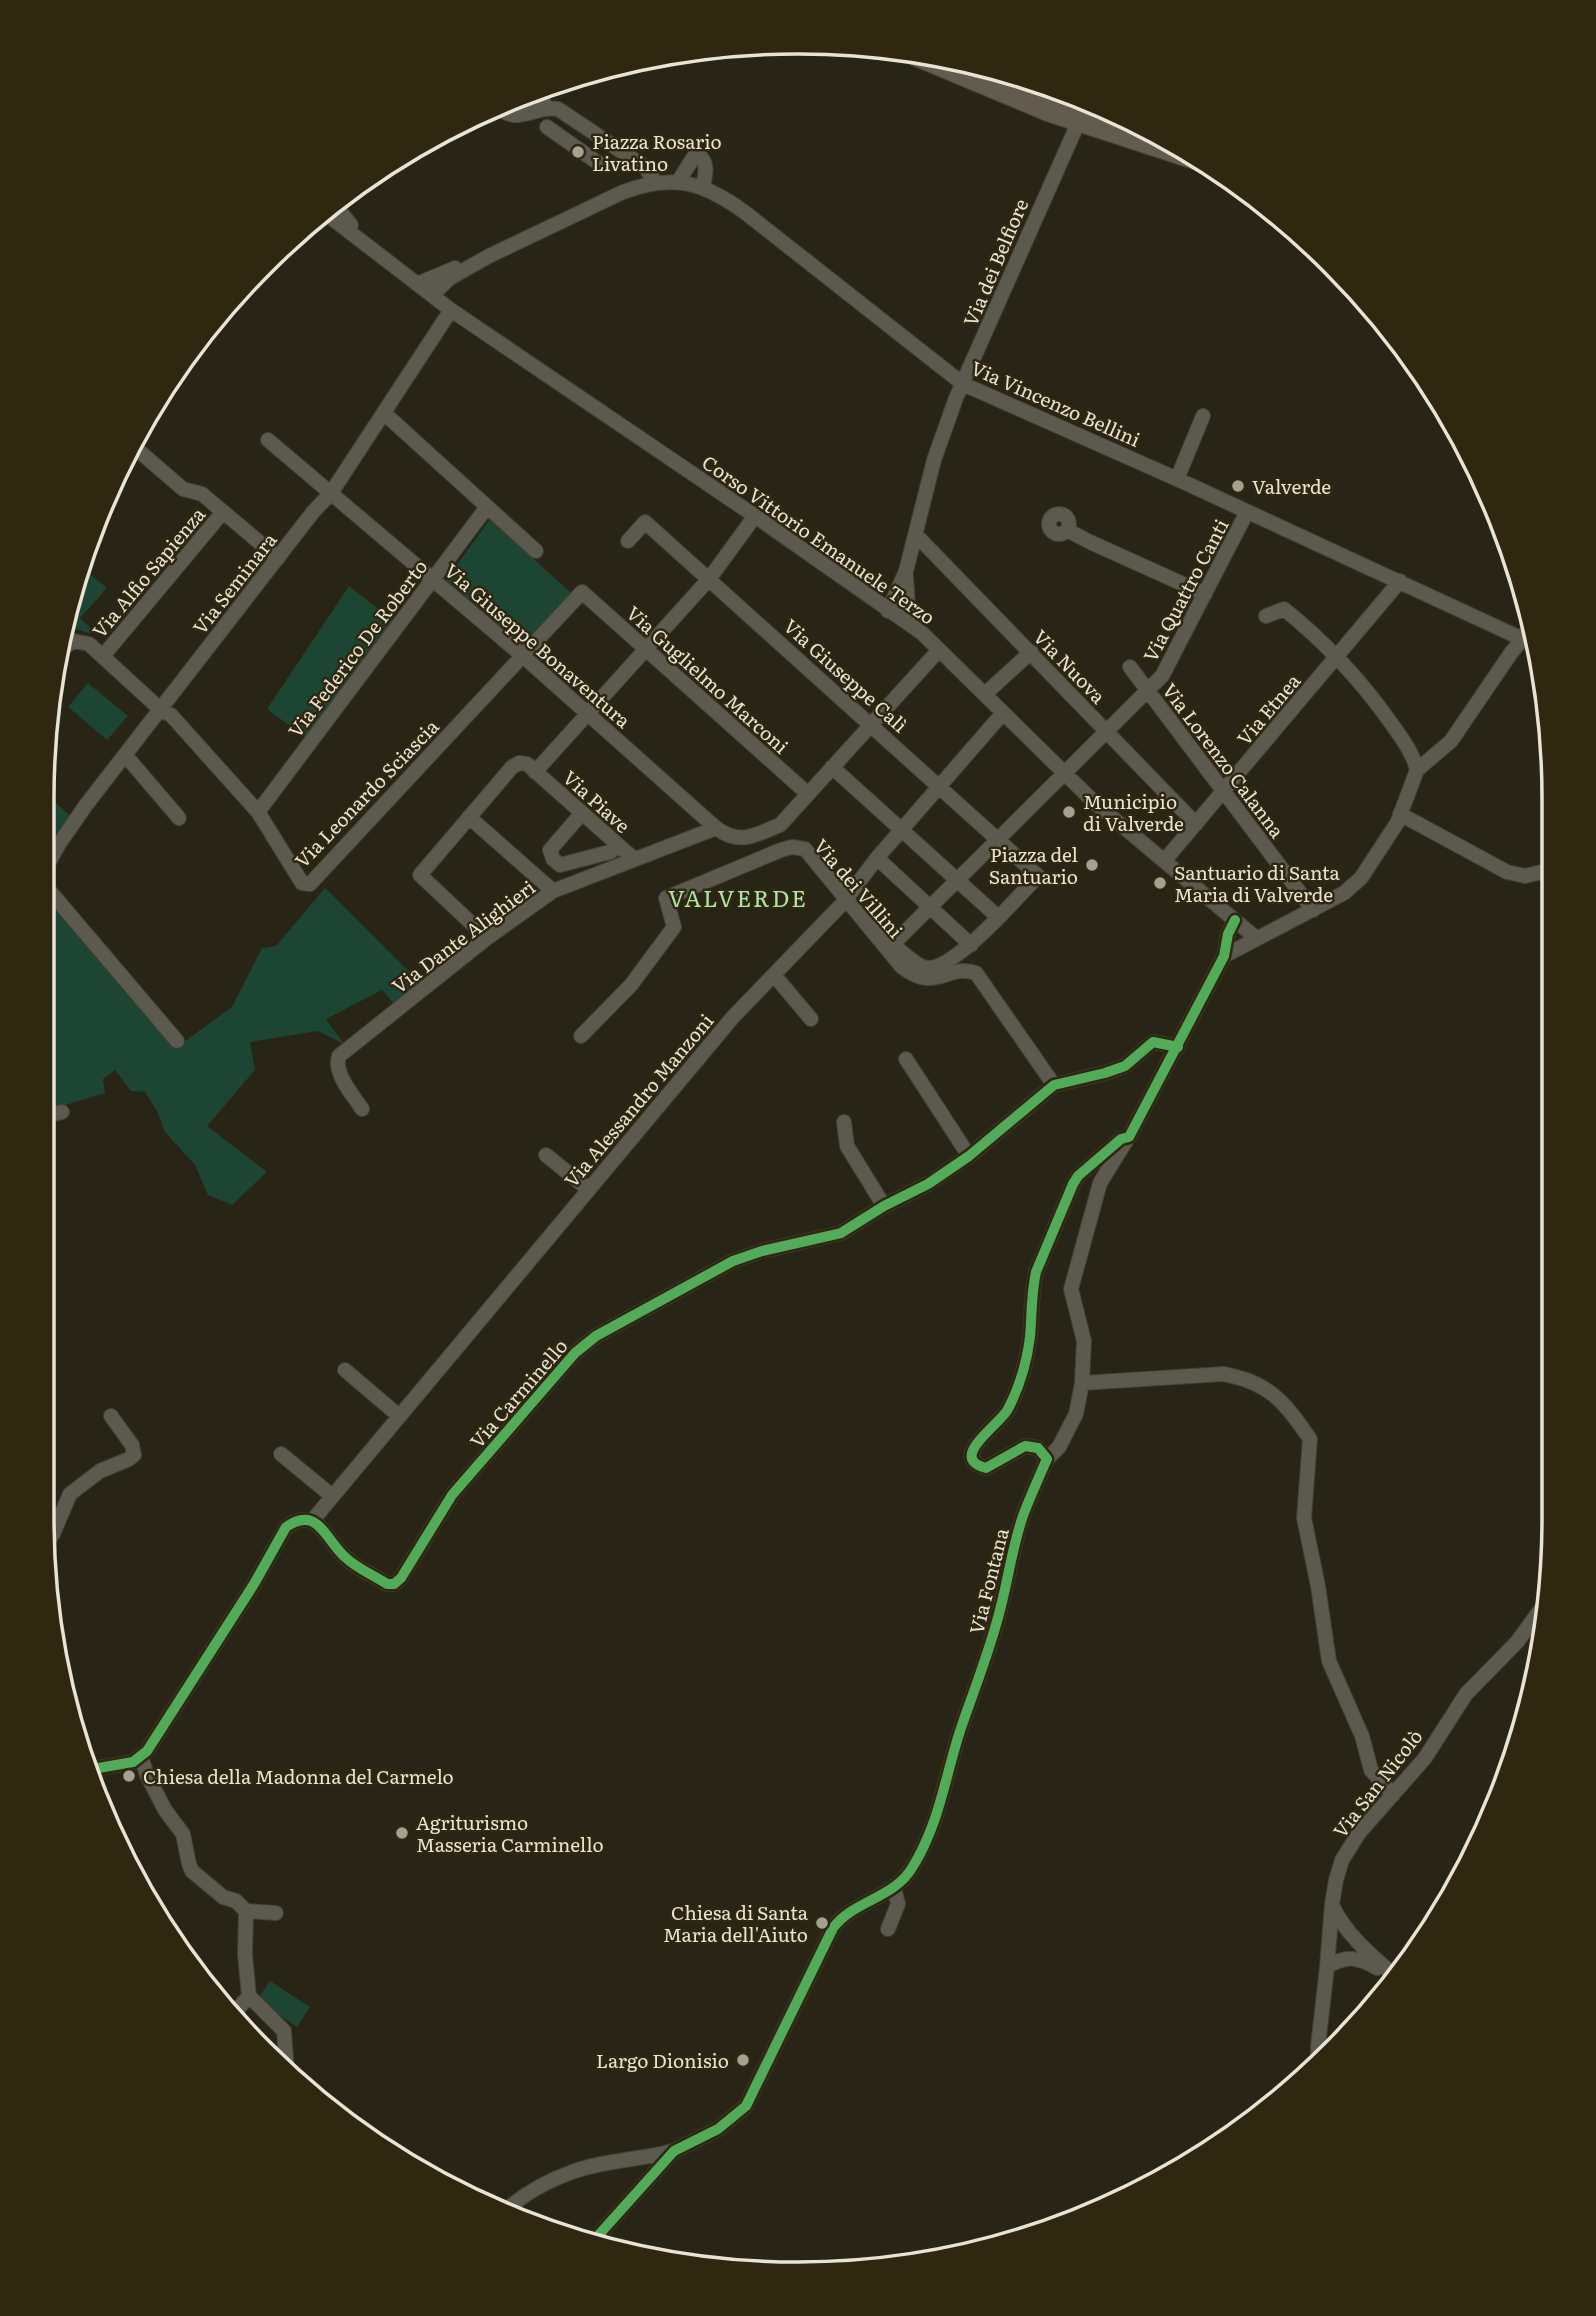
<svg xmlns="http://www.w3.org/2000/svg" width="1596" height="2316" font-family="Literata,serif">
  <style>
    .green { fill: #1d4533 }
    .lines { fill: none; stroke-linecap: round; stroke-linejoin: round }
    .minor-casing { stroke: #444036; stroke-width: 16 }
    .highway-casing { stroke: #444036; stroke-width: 21 }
    .minor { stroke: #5c594f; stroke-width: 14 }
    .highway { stroke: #635c4e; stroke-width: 19 }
    .cycleway-casing { stroke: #2f270f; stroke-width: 15 }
    .cycleway { stroke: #51ab58; stroke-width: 10 }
    .poi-dot { fill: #a5a092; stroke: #2f270f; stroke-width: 2.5 }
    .labels { text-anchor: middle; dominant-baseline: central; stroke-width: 5; stroke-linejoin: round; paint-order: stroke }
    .poi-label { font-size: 19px; fill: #e8e3d4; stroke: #2f270f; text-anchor: start }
    .street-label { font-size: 19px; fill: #e8e3d4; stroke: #2f270f }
    .quarter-label { font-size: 23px; letter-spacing: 2px; fill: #abe4a8; stroke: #2f270f }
    .rim { fill: none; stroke: #e8e3d4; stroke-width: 3.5 }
  </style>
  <rect width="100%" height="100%" fill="#282416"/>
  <path class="green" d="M 490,519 L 571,593 L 523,646 L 446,580 Z
    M 84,569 L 107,588 L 80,618 L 95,632 L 93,634 L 72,628 L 63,631 Z
    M 349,586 L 395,622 L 307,739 L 267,709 Z
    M 88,683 L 128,716 L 107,740 L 68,707 Z
    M 43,792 L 72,817 L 42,866 L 42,798 Z
    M 325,888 L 422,984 L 395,1005 L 382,990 L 326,1019 L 344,1044 L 318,1031 L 250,1042 L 255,1070 L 207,1126 L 267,1172 L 232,1205 L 208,1195 L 195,1165 L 165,1132 L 157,1111 L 145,1092 L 131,1091 L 115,1070 L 103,1079 L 105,1093 L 42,1112 L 42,894 L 174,1049 L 232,1007 L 262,948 L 276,946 Z
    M 270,1981 L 310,2007 L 297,2027 L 257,2000 Z"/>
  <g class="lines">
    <g class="minor-casing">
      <path id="minor" d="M 533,92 L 548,108
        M 497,106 C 517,127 534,105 558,109 L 645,167 L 655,182
        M 547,127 L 601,165
        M 678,182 L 695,155 L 699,155 C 709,164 705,175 703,187
        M 335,205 L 351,225
        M 325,213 L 451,310 L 755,516 L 922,633 L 1095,803 L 1256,938
        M 417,284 L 455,268
        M 432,295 L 450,278 L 489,256 L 623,192 C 674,173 704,182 747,214 L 963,384 L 1177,479 L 1516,636 L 1524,637
        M 385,414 L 536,551
        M 268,440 L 523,656 L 716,828 C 741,846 754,835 780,825 L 939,650
        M 132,445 L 183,489 L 202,494 L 278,558
        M 1177,479 L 1203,416
        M1049 524a10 10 0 1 1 20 0a10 10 0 1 1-20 0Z
        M 1067,530 L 1090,542 L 1205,594
        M 916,535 L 1196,824
        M 628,541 L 645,522 L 1038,876 C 1019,895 950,977 923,967 C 910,962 883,934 867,925
        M 906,576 L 909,623
        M 888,611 L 906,571 L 934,460 L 956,398 L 1075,130
        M 1266,616 L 1284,609 C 1325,642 1360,679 1391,723 C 1401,737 1413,753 1417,770
        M 56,652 L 74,641 L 89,644 L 161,710 L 171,715 L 258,812 L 302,883 L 310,884 L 582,592 L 808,794
        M 103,656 L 223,512
        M 1130,667 L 1313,910
        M 985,694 L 1031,652
        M 126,756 L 179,818
        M 832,767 L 998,917
        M 535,772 L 709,579 L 755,516
        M 258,812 L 487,507
        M 582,813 L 550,850 L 553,859 L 560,865 L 610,852 L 619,846
        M 1400,814 L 1507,872 L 1525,876 L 1554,869
        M 469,817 L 553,891
        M 877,858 L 971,945
        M 1165,860 L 1400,581
        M 42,875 L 59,844 L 86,805 L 313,512 L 331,493 L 451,310
        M 42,882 L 177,1041
        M 487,938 L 420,875 L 512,767 L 519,763 L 527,764 L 634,859
        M 893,944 L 1162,676 L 1247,512
        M 1224,956 L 1344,893 L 1361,878 L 1397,823 L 1417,770 L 1451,741 L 1511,653 L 1524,637 L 1533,632
        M 774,975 L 811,1019
        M 581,1036 L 631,985 L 674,927 L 666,898 L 781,850 L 792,847 L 805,849 L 901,966 C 935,994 948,963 976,973 L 1054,1085
        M 906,1059 L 969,1156
        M 362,1109 C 353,1095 333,1073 339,1056 L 487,938 L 553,891 L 716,828
        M 42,1117 L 62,1112
        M 844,1122 L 847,1146 L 884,1206
        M 546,1155 L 588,1189
        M 345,1370 L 399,1416
        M 1082,1383 L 1223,1374 C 1270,1382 1285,1403 1310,1439 L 1304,1518 L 1318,1586 L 1329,1661 L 1362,1736 L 1371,1770 L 1393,1795
        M 281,1454 L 332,1496
        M 1047,1459 L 1059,1447 L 1076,1414 L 1082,1383 L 1084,1341 L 1071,1289 L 1100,1183 L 1126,1141
        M 312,1521 L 733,1017 L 843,903 L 877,858 L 1003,713
        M 45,1544 L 53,1534 L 70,1494 L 100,1471 L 129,1459 L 134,1455 L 132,1445 L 111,1416
        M 141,1757 L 147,1775 L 165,1810 L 183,1834 L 189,1864 L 192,1871 L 223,1897 L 236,1901 L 246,1911 L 245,1955 L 249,1996 L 235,2012
        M 87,1770 L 133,1762 L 147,1751 L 254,1584 L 286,1527 C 318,1505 325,1539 345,1557 C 356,1568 373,1575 387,1584 L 394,1584 L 401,1578 L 452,1495 L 575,1353 L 596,1336 L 733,1261 L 762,1251 L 841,1233 L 884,1206 L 928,1184 L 969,1156 L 1054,1085 L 1105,1073 L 1125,1066 L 1153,1042 L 1178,1047
        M 1332,1905 C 1346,1935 1371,1955 1395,1976
        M 246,1911 L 276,1913
        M 888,1929 L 898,1904 L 894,1888
        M 1327,1967 C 1347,1954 1359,1958 1377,1968
        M 249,1996 L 284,2031 L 287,2072
        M 1319,2064 L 1318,2046 L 1327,1967 L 1332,1904 L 1336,1880 L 1342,1860 L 1359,1833 L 1425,1758 L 1466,1694 L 1517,1642 L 1546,1602
        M 1278,2098 L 1280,2099
        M 503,2213 C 522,2195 547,2181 572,2172 C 604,2160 640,2160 673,2151
        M 595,2239 L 674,2151 L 718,2129 L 746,2106 L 833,1928 C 854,1900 893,1899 912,1868 C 940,1823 945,1776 961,1728 C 975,1687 991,1648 1001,1606 C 1009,1575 1013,1543 1024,1513 C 1031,1495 1039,1477 1047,1459 L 1038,1448 L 1025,1446 L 986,1468 C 946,1458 1001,1424 1008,1409 C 1019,1388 1027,1361 1030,1337 C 1032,1315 1031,1294 1036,1272 L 1073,1184 L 1078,1176 L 1121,1139 L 1129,1137 L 1224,956 L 1228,934 L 1235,920"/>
    </g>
    <g class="highway-casing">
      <path id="highway" d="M 908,53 L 1049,112 L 1208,164
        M 980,67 L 1056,97 L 1130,122"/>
    </g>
    <use href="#minor" class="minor"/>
    <use href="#highway" class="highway"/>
    <g class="cycleway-casing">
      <path id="cycleway" d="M 87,1770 L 133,1762 L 147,1751 L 254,1584 L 286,1527 C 318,1505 325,1539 345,1557 C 356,1568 373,1575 387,1584 L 394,1584 L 401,1578 L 452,1495 L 575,1353 L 596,1336 L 733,1261 L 762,1251 L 841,1233 L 884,1206 L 928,1184 L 969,1156 L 1054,1085 L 1105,1073 L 1125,1066 L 1153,1042 L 1178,1047
        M 595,2239 L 674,2151 L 718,2129 L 746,2106 L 833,1928 C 854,1900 893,1899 912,1868 C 940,1823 945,1776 961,1728 C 975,1687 991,1648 1001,1606 C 1009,1575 1013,1543 1024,1513 C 1031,1495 1039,1477 1047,1459 L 1038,1448 L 1025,1446 L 986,1468 C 946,1458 1001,1424 1008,1409 C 1019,1388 1027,1361 1030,1337 C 1032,1315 1031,1294 1036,1272 L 1073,1184 L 1078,1176 L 1121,1139 L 1129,1137 L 1224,956 L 1228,934 L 1235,920"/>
    </g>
    <use href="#cycleway" class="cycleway"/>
  </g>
  <g class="poi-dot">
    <circle cx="578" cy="152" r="7"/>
    <circle cx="1238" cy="486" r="7"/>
    <circle cx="1069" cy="812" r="7"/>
    <circle cx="1092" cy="865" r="7"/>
    <circle cx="1160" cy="883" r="7"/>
    <circle cx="129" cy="1776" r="7"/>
    <circle cx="402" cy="1833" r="7"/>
    <circle cx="822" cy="1923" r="7"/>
    <circle cx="743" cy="2060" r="7"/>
  </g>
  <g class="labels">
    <g class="poi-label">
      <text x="592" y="141">Piazza Rosario<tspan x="592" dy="22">Livatino</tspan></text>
      <text x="1252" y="486">Valverde</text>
      <text x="1083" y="801">Municipio<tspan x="1083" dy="22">di Valverde</tspan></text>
      <text x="1078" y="854" text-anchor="end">Piazza del<tspan x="1078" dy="22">Santuario</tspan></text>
      <text x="1174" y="872">Santuario di Santa<tspan x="1174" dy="22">Maria di Valverde</tspan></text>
      <text x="143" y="1776">Chiesa della Madonna del Carmelo</text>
      <text x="416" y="1822">Agriturismo<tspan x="416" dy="22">Masseria Carminello</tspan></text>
      <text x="808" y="1912" text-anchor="end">Chiesa di Santa<tspan x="808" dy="22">Maria dell'Aiuto</tspan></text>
      <text x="729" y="2060" text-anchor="end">Largo Dionisio</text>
    </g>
    <g class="street-label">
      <text transform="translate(995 262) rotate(-67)">Via dei Belfiore</text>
      <text transform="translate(1056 403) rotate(24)">Via Vincenzo Bellini</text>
      <text transform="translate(819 539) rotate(35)">Corso Vittorio Emanuele Terzo</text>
      <text transform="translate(148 572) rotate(-50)">Via Alfio Sapienza</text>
      <text transform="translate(234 583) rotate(-52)">Via Seminara</text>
      <text transform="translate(1185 590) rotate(-62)">Via Quattro Canti</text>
      <text transform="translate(538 645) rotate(41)">Via Giuseppe Bonaventura</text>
      <text transform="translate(357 648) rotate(-53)">Via Federico De Roberto</text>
      <text transform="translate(1070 666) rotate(46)">Via Nuova</text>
      <text transform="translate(846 675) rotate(42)">Via Giuseppe Calì</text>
      <text transform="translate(708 679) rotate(42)">Via Guglielmo Marconi</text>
      <text transform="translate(1268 709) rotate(-50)">Via Etnea</text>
      <text transform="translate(1224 760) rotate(53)">Via Lorenzo Calanna</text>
      <text transform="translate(366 793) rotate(-46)">Via Leonardo Sciascia</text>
      <text transform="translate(597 801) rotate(42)">Via Piave</text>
      <text transform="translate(859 888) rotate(49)">Via dei Villini</text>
      <text transform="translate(463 936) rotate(-37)">Via Dante Alighieri</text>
      <text transform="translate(638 1100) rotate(-50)">Via Alessandro Manzoni</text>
      <text transform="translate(518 1393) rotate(-49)">Via Carminello</text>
      <text transform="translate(988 1581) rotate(-76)">Via Fontana</text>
      <text transform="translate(1377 1783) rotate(-52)">Via San Nicolò</text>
    </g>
    <g class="quarter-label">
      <text x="738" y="897">VALVERDE</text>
    </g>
  </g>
  <path d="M0 0H1596V2316H0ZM798 54H798A744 744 0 0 1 1542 798V1518A744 744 0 0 1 798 2262H798A744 744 0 0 1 54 1518V798A744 744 0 0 1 798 54Z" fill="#2f270f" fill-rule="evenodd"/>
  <path class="rim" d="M798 54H798A744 744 0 0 1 1542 798V1518A744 744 0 0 1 798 2262H798A744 744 0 0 1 54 1518V798A744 744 0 0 1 798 54Z"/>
</svg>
